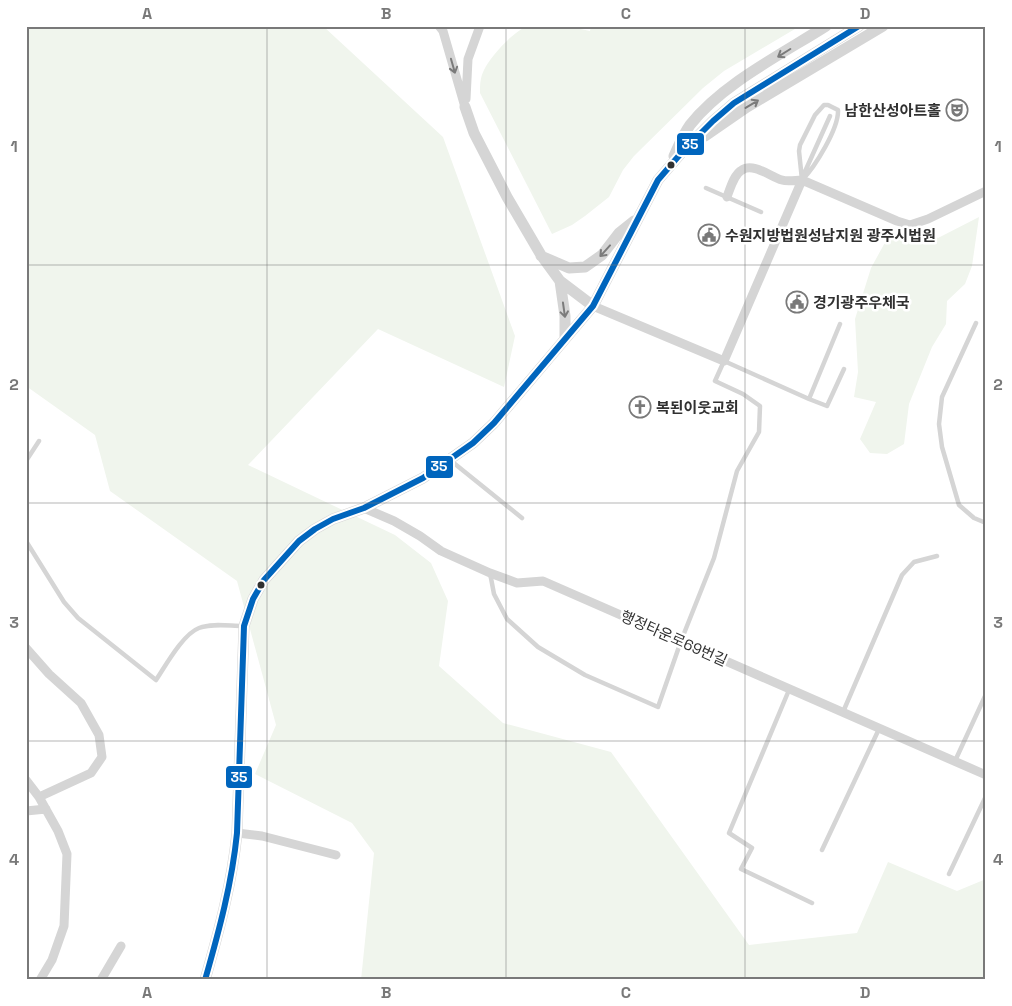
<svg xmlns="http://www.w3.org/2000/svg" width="1012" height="1006" font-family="'Space Grotesk','Noto Sans KR',sans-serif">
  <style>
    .green { fill: #f0f5ed }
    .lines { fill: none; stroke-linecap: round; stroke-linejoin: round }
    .service { stroke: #d5d5d5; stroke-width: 4.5 }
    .minor { stroke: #d5d5d5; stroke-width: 9 }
    .tertiary { stroke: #d5d5d5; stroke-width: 11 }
    .bus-1-casing { stroke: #fff; stroke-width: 10 }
    .bus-1 { stroke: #0065bd; stroke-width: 6 }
    .oneway { stroke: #7b7b7b }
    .grid { fill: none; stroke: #797979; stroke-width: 1; stroke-opacity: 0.55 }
    .bus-dot { fill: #313131; stroke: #fff; stroke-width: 2 }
    .labels { text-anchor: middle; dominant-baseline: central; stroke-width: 5; stroke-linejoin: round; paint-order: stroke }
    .poi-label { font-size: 15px; font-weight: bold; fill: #313131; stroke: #fff; text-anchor: start }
    .street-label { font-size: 15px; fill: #313131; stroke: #fff }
    .line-badge { stroke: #fff; stroke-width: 2 }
    .badge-label { font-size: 14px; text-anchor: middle; font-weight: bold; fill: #fff }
    .neatline { fill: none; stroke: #797979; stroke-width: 2 }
    .grid-label { font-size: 16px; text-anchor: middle; font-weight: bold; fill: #797979 }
  </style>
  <rect width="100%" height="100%" fill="#fff"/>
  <path class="green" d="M 26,26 L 323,26 L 443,137 L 515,336 L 504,387 L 378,329 L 248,465 L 395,535 L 431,563 L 448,601 L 439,666 L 503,723 L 611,752 L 749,945 L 857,933 L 888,862 L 957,891 L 986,879 L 986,980 L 361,980 L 374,853 L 352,823 L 255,774 L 276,725 L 237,581 L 110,491 L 95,435 L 26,386 Z
    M 529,26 L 566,26 L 590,31 L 591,26 L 800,26 L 724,71 L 703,88 L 634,156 L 623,170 L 609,197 L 585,216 L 572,225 L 552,234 L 480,93 C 480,85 480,78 484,70 C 490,57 515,29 529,26 Z
    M 979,217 L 972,266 L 965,284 L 947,301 L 946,324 L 932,347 L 909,404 L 904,444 L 887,454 L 870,453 L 860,439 L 876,402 L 854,397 L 858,372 L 855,319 L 871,268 L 888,237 L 909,236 L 929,231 L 938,238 Z"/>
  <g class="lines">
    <path class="service" d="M 824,105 L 828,105 L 838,110 C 839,128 815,167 802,180 L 799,151 L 800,145 L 815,115 Z
      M 803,176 L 830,116
      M 706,188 L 761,212
      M 976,323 L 942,397 L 939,424 L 942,447 L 959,505 L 974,518 L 986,523
      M 809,399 L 827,406 L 844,369
      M 450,460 L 522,518
      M 26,461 L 39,441
      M 26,541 L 64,602 L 78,618 L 156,680 C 166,665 183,634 199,628 C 212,623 229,626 243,626
      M 490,573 L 494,594 L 507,619 L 538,647 L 585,675 L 658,707 L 681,641 L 714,558 L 737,471 L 759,432 L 760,406 L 743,394 L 715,381 L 724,361 L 809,399 L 840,324
      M 789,690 L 729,833 L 752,848 L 741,869 L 812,903
      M 843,712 L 902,575 L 914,562 L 937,556
      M 955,761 L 986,694
      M 822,850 L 879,729
      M 949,874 L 986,796"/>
    <path class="minor" d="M 439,26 L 443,31 L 465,107
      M 466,99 L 468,59 L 480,26
      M 727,197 C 730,189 734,174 742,170 C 753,162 771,177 782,180 C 788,182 796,180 802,180
      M 593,306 L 724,361 L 802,180 L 897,221 L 910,225 L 928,219 L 986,191
      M 364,508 L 394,521 L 420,536 L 441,551 L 490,573 L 517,583 L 543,581 L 986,775
      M 26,648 L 49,674 L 81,703 L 99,735 L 102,757 L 91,773 L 39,797 L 58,831 L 67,854 L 64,926 L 52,960 L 40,980
      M 26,780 L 39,797
      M 26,811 L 46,809
      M 237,833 L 262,836 L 336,855
      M 101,980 L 121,946"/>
    <path class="tertiary" d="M 465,107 L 474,133 L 507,197 L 541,255 L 560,281 L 593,306
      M 705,136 L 747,107 L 883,26
      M 674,156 C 679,145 683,135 690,125 C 722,84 782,54 826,26
      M 541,256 L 569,268 L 585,267 L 602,255 L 619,233 L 634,221
      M 560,281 L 565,316 L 565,339
      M 205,980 C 219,931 232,883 237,833 L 244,626 L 253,599 L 264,580 L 299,541 L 315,529 L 333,519 L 364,508 L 423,478 L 473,443 L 494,423 L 593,306 L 658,180 L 683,151 L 713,121 L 734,103 L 859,26"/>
    <g class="bus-1-casing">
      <path id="bus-1" d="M 205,980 C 219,931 232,883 237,833 L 244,626 L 253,599 L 264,580 L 299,541 L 315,529 L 333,519 L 364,508 L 423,478 L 473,443 L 494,423 L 593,306 L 658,180 L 683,151 L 713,121 L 734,103 L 859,26"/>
    </g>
    <use href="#bus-1" class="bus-1"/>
  </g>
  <defs><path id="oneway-shaft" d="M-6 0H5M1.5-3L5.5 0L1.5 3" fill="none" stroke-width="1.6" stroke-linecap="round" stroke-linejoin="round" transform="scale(1.25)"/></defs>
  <g class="oneway">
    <use href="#oneway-shaft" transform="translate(784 53) rotate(148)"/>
    <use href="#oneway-shaft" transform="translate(453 66) rotate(74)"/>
    <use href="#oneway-shaft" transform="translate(752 104) rotate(-31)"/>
    <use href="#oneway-shaft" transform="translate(605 251) rotate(132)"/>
    <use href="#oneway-shaft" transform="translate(564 310) rotate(82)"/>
  </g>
  <path class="grid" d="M 267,26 L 267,980M 506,26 L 506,980M 745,26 L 745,980M 26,265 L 986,265M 26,503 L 986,503M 26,741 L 986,741"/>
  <defs>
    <g id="theatre-ring" transform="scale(1.125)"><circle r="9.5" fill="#fff" stroke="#797979" stroke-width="1.5"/><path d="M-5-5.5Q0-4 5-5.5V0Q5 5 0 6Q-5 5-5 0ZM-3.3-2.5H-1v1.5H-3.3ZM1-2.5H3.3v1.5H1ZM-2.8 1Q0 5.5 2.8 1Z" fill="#797979"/></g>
    <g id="civic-ring" transform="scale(1.125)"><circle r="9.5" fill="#fff" stroke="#797979" stroke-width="1.5"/><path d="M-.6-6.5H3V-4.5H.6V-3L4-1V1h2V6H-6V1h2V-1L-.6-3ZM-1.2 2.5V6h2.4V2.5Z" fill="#797979"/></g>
    <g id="church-ring" transform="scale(1.125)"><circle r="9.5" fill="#fff" stroke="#797979" stroke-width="1.5"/><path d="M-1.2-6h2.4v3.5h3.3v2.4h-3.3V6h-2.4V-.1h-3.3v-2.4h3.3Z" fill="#797979"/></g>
  </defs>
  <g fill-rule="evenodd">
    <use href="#theatre-ring" x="957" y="110"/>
    <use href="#civic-ring" x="709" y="235"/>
    <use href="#civic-ring" x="797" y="302"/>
    <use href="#church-ring" x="640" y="407"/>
  </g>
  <g class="bus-dot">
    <circle cx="671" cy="165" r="4.5"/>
    <circle cx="261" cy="585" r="4.5"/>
  </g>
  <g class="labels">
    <g class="poi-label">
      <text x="941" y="110" text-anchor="end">남한산성아트홀</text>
      <text x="725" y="235">수원지방법원성남지원 광주시법원</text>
      <text x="813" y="302">경기광주우체국</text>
      <text x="656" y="407">복된이웃교회</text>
    </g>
    <g class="street-label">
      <text transform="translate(674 638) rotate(24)">행정타운로69번길</text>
    </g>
  </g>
  <g class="line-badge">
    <rect x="676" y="132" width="29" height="24" rx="5" fill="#0065bd"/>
    <rect x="425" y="455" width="29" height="24" rx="5" fill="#0065bd"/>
    <rect x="225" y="765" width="28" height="24" rx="5" fill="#0065bd"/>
  </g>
  <g class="badge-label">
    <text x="690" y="149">35</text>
    <text x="439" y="471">35</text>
    <text x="239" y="782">35</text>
  </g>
  <rect width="1012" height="1006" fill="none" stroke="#ffffff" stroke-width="55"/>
  <rect x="28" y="28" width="956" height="950" class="neatline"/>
  <g class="grid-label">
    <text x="147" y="19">A</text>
    <text x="386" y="19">B</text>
    <text x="626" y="19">C</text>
    <text x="865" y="19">D</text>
    <text x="14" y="152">1</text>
    <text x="998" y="152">1</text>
    <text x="14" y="390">2</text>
    <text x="998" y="390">2</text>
    <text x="14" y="628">3</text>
    <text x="998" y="628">3</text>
    <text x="14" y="865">4</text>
    <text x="998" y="865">4</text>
    <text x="147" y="998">A</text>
    <text x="386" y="998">B</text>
    <text x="626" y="998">C</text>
    <text x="865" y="998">D</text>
  </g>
</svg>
